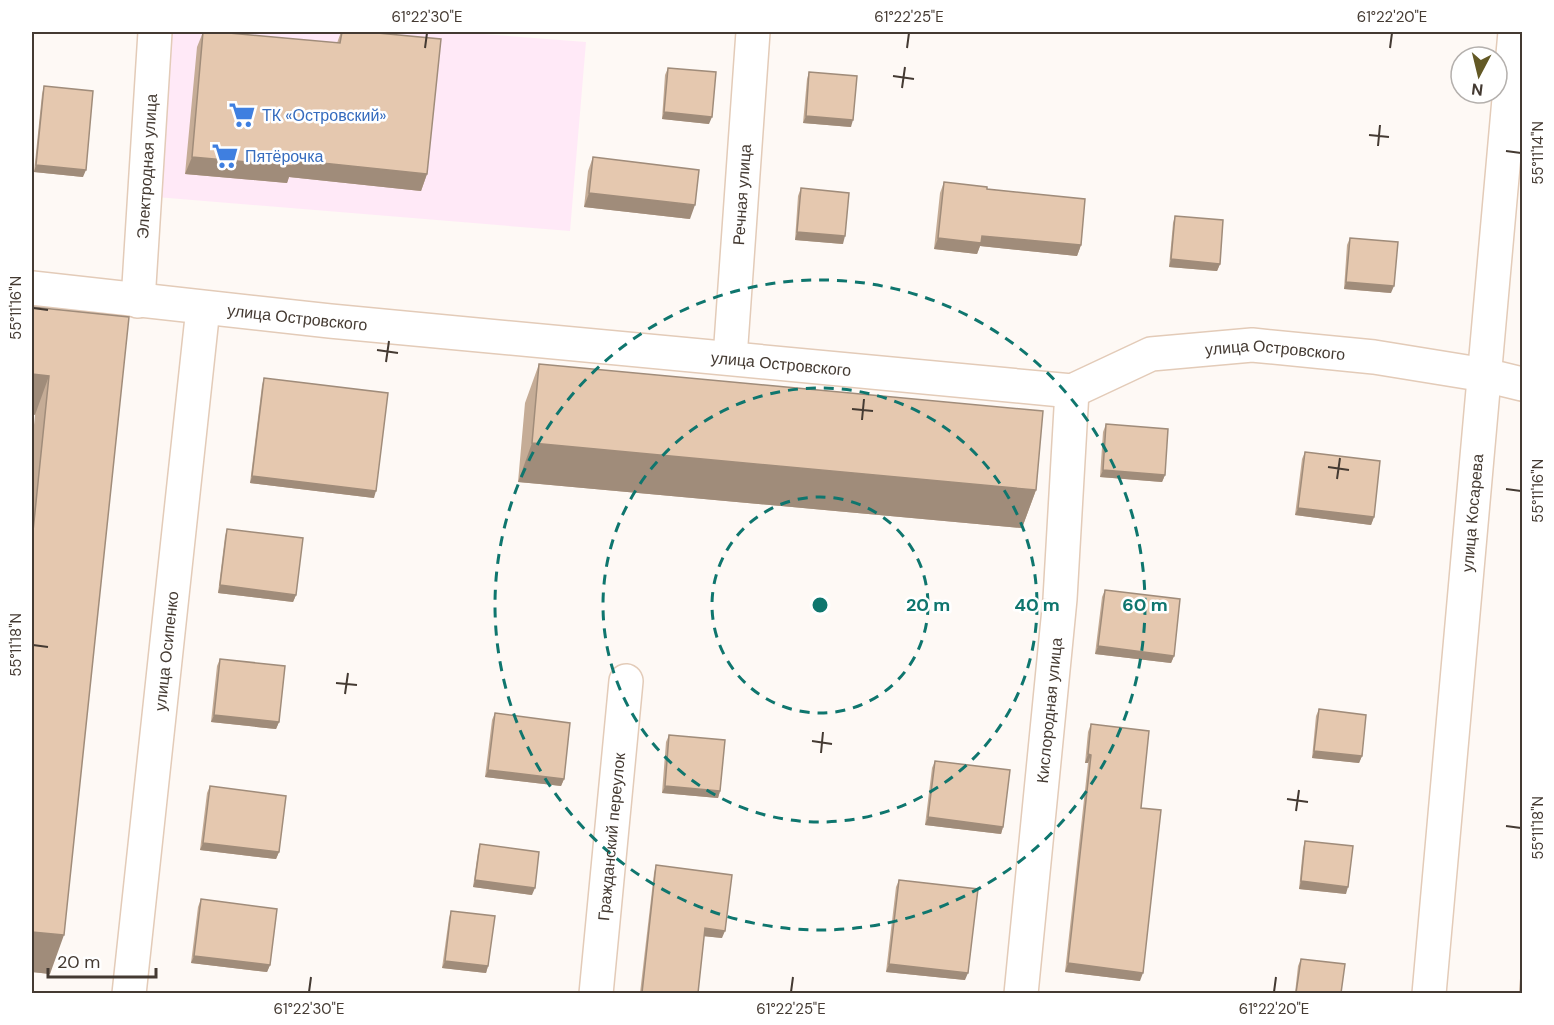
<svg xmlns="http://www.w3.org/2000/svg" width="1554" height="1025" font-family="'DM Sans',sans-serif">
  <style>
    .commercial { fill: #ffe9f7 }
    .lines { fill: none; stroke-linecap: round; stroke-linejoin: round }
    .street-casing { stroke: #e3cbb8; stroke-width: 36 }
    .secondary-casing { stroke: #e3cbb8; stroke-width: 36 }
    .street { stroke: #fff; stroke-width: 33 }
    .secondary { stroke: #fff; stroke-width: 33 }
    .wall { fill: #c5ac96 }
    .shaded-wall { fill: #a08c7a }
    .building { fill: #e5c8af; stroke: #a08c7a; stroke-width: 1.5 }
    .ticks { fill: none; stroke: #443a32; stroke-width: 2 }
    .ring { fill: none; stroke: #0f766e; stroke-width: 3; stroke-dasharray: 10 8 }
    .labels { text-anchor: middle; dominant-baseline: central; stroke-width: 5; stroke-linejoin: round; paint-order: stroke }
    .shop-label { font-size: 16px; fill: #366cbe; stroke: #fff; text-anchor: start }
    .street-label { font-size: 16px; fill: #443a32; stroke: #fff }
    .centre { fill: #0f766e; stroke: #fff; stroke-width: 3 }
    .ring-label { font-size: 18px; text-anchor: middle; font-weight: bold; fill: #0f766e; stroke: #fff; stroke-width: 5; stroke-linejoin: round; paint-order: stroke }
    .neatline { fill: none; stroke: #443a32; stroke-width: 2 }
    .ticks-label { font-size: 15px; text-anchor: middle; fill: #443a32 }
  </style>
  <rect width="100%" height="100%" fill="#fef9f5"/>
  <path class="commercial" d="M 170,32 L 457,32 L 586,42 L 570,231 L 156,197 Z"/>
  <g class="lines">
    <g class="street-casing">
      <g id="street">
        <path id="s1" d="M 138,301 L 155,32"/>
        <path id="s2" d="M 730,358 L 753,32"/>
        <path d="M 1485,375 L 1522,384"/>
        <path id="s3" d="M 129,994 L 203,308"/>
        <path id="s4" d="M 596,994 L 626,681"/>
        <path id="s5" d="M 1021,994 L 1060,599 L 1072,391"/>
      </g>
    </g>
    <g class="secondary-casing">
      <g id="secondary">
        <path id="s6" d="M 32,288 L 330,321 L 1072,391 L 1151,354 L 1252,345 L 1374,357 L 1485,375"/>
        <path id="s7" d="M 1429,994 L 1515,32"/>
      </g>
    </g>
    <use href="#street" class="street"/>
    <use href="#secondary" class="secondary"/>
  </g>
  <path class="wall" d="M 203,32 L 337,43 L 341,32 L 367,32 L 427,174 L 421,191 L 289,177 L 287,183 L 185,174 L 197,47 Z
    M 668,68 L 709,124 L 662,119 L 665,75 Z
    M 809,72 L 851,127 L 803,123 L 807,79 Z
    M 44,86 L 83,177 L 34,172 L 42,94 Z
    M 593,157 L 690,219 L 584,207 L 588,171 Z
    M 944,182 L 987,189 L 1081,245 L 1077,256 L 980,246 L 977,254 L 934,249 L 940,193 Z
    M 801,188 L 843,244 L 795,240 L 798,196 Z
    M 1175,216 L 1220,264 L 1217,271 L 1169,267 L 1173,223 Z
    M 1350,238 L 1391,293 L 1344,289 L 1347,245 Z
    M 32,307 L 129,317 L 50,974 L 32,972 L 32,445 L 35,415 Z
    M 539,364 L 1036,490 L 1022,528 L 518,482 L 525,403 Z
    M 264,378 L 374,498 L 250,483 L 262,385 Z
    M 1106,424 L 1165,475 L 1162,482 L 1100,477 L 1103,432 Z
    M 1305,452 L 1374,517 L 1371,525 L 1295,515 L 1302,459 Z
    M 227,529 L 296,595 L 293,602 L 218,593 L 225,536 Z
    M 1105,590 L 1174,656 L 1171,663 L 1095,654 L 1102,597 Z
    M 220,659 L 279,722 L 276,729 L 211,722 L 217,666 Z
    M 1319,709 L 1362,756 L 1359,763 L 1312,758 L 1316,716 Z
    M 495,713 L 564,779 L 561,786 L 485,777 L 492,720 Z
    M 1091,724 L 1141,808 L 1140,981 L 1065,972 L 1088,763 L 1085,763 L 1088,732 Z
    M 669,735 L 720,791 L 718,798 L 662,793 L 666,742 Z
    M 935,761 L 1003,827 L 1001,834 L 925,825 L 932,768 Z
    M 210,786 L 279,852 L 276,859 L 200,850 L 207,793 Z
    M 1305,841 L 1346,894 L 1299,889 L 1303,848 Z
    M 480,844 L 532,895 L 473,887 L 478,851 Z
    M 656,865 L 722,938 L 704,936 L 698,993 L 640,993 L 654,873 Z
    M 899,880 L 965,980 L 886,972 L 896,887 Z
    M 201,899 L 270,965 L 267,972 L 191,963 L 198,907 Z
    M 451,911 L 488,966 L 486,973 L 442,968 L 449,918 Z
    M 1522,949 L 1522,993 L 1519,993 Z
    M 1301,959 L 1341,993 L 1295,993 L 1298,966 Z"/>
  <path class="shaded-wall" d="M 664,112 L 712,117 L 709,124 L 662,119 Z
    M 806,116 L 853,120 L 851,127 L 803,123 Z
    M 192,157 L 294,160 L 427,174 L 421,191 L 289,177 L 287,183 L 185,174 Z
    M 36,165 L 86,170 L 83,177 L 34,172 Z
    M 589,193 L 695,205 L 690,219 L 584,207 Z
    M 797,232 L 845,236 L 843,244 L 795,240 Z
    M 982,236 L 1081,245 L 1077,256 L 980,246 L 977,254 L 934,249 L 938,238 Z
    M 1171,259 L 1220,264 L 1217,271 L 1169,267 Z
    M 1346,282 L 1394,286 L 1391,293 L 1344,289 Z
    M 32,374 L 49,376 L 35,415 L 32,414 Z
    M 532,443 L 1036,490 L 1022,528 L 518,482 Z
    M 1103,470 L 1165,475 L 1162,482 L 1100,477 Z
    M 252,476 L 376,491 L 374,498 L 250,483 Z
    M 1298,508 L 1374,517 L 1371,525 L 1295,515 Z
    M 220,585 L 296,595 L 293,602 L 218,593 Z
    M 1098,646 L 1174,656 L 1171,663 L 1095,654 Z
    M 214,715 L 279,722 L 276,729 L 211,722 Z
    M 1314,751 L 1362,756 L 1359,763 L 1312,758 Z
    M 1088,754 L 1091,755 L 1088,763 L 1085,763 Z
    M 488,770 L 564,779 L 561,786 L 485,777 Z
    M 665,786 L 720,791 L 718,798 L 662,793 Z
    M 928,817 L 1003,827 L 1001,834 L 925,825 Z
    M 203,843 L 279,852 L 276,859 L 200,850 Z
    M 475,880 L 535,888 L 532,895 L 473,887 Z
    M 1301,881 L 1348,887 L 1346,894 L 1299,889 Z
    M 705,928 L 725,931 L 722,938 L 702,936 Z
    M 32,932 L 64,935 L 50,974 L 32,972 Z
    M 194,956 L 270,965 L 267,972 L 191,963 Z
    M 445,961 L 488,966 L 486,973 L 442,968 Z
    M 1068,963 L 1143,973 L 1140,981 L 1065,972 Z
    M 889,964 L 968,973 L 965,980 L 886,972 Z"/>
  <path class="building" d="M 203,32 L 218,32 L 340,43 L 342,32 L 367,32 L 441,39 L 427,174 L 294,160 L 293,166 L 192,157 Z
    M 668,68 L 716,72 L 712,117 L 664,112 Z
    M 809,72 L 857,76 L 853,120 L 806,116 Z
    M 44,86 L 93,91 L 86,170 L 36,165 Z
    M 593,157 L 699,170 L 695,205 L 589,193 Z
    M 944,182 L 987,187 L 987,189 L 1085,199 L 1081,245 L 982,236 L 981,243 L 938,238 Z
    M 801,188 L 849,193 L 845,236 L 797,232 Z
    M 1175,216 L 1223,220 L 1220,264 L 1171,259 Z
    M 1350,238 L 1398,242 L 1394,286 L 1346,282 Z
    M 32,307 L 129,317 L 64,935 L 32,932 L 32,541 L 49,376 L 32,374 Z
    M 539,364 L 1043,411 L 1036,490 L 532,443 Z
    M 264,378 L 388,393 L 376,491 L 252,476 Z
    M 1106,424 L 1168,429 L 1165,475 L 1103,470 Z
    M 1305,452 L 1380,461 L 1374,517 L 1298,508 Z
    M 227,529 L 303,538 L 296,595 L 220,585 Z
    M 1105,590 L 1180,599 L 1174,656 L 1098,646 Z
    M 220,659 L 285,666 L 279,722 L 214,715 Z
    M 1319,709 L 1366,715 L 1362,756 L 1314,751 Z
    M 495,713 L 570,723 L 564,779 L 488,770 Z
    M 1091,724 L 1149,731 L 1141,808 L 1161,810 L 1143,973 L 1068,963 L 1091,755 L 1088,754 Z
    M 669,735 L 725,740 L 720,791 L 665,786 Z
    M 935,761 L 1010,770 L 1003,827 L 928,817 Z
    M 210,786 L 286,796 L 279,852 L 203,843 Z
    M 1305,841 L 1353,846 L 1348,887 L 1301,881 Z
    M 480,844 L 539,852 L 535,888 L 475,880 Z
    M 656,865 L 732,875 L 725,931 L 705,928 L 698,993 L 642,993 Z
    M 899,880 L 978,889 L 968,973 L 889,964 Z
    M 201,899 L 277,909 L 270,965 L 194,956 Z
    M 451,911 L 495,916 L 488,966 L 445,961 Z
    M 1301,959 L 1345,964 L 1341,993 L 1296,993 Z"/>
  <path class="ticks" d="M 425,48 L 427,33M 907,48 L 909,33M 1390,48 L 1392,33M 893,76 L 914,79M 902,88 L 905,67M 1369,135 L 1389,137M 1378,146 L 1380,125M 1506,151 L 1521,153M 33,308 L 48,310M 377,350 L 398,353M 386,362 L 389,341M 852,409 L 873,411M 862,420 L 864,399M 1328,467 L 1349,470M 1337,479 L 1340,458M 1506,489 L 1521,491M 33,645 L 48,647M 336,683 L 357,685M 345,694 L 348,673M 812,741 L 832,744M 821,753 L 823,732M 1287,799 L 1308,802M 1296,811 L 1299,790M 1506,826 L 1521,828M 309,992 L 311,977M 791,992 L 793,977M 1274,992 L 1276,977"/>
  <g class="ring">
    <circle cx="820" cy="605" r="108"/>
    <circle cx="820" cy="605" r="217"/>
    <circle cx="820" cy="605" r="325"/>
  </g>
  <defs>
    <g id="supermarket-bare" transform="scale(2.07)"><path d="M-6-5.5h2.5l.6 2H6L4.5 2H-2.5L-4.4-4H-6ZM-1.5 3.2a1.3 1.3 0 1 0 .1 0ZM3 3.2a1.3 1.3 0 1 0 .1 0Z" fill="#3f7fe0" stroke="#fff" stroke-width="2.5" paint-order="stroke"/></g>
  </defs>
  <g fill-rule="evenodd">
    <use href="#supermarket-bare" x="242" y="115"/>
    <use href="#supermarket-bare" x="225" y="156"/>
  </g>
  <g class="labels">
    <g class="shop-label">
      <text x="262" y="115">ТК «Островский»</text>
      <text x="245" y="156">Пятёрочка</text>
    </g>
    <g class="street-label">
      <text stroke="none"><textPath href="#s1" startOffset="135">Электродная улица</textPath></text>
      <text stroke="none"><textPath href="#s2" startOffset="164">Речная улица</textPath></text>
      <text stroke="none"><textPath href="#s6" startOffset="267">улица Островского</textPath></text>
      <text stroke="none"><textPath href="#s6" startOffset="1257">улица Островского</textPath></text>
      <text stroke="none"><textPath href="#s6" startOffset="753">улица Островского</textPath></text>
      <text stroke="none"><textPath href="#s7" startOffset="483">улица Косарева</textPath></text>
      <text stroke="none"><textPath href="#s3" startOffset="345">улица Осипенко</textPath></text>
      <text stroke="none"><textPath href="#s5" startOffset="285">Кислородная улица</textPath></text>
      <text stroke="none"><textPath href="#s4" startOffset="158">Гражданский переулок</textPath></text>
    </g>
  </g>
  <circle cx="820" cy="605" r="9" class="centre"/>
  <g class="ring-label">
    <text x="928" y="611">20 m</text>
    <text x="1037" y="611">40 m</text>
    <text x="1145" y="611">60 m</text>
  </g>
  <rect width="1554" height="1025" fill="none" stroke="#ffffff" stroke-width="66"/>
  <g transform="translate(1479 75) rotate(187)"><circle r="28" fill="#ffffff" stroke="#b4b0ad" stroke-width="1.5"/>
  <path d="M0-4.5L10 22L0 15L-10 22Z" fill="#635925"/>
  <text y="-9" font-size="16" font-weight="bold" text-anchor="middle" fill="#443a32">N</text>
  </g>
  <path d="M48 968v9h108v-9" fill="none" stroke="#443a32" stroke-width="3"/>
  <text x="57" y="968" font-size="18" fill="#443a32" stroke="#ffffff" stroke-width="4.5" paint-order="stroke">20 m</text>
  <rect x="33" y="33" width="1488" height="959" class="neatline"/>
  <g class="ticks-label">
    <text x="427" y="22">61°22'30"E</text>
    <text x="909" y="22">61°22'25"E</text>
    <text x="1392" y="22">61°22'20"E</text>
    <text transform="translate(1538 153) rotate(-90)" y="5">55°11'14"N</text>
    <text transform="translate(16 308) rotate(-90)" y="5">55°11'16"N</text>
    <text transform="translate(1538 491) rotate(-90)" y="5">55°11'16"N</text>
    <text transform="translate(16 645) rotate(-90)" y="5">55°11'18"N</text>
    <text transform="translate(1538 828) rotate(-90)" y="5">55°11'18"N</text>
    <text x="309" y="1014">61°22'30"E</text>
    <text x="791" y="1014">61°22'25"E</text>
    <text x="1274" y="1014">61°22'20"E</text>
  </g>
</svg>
